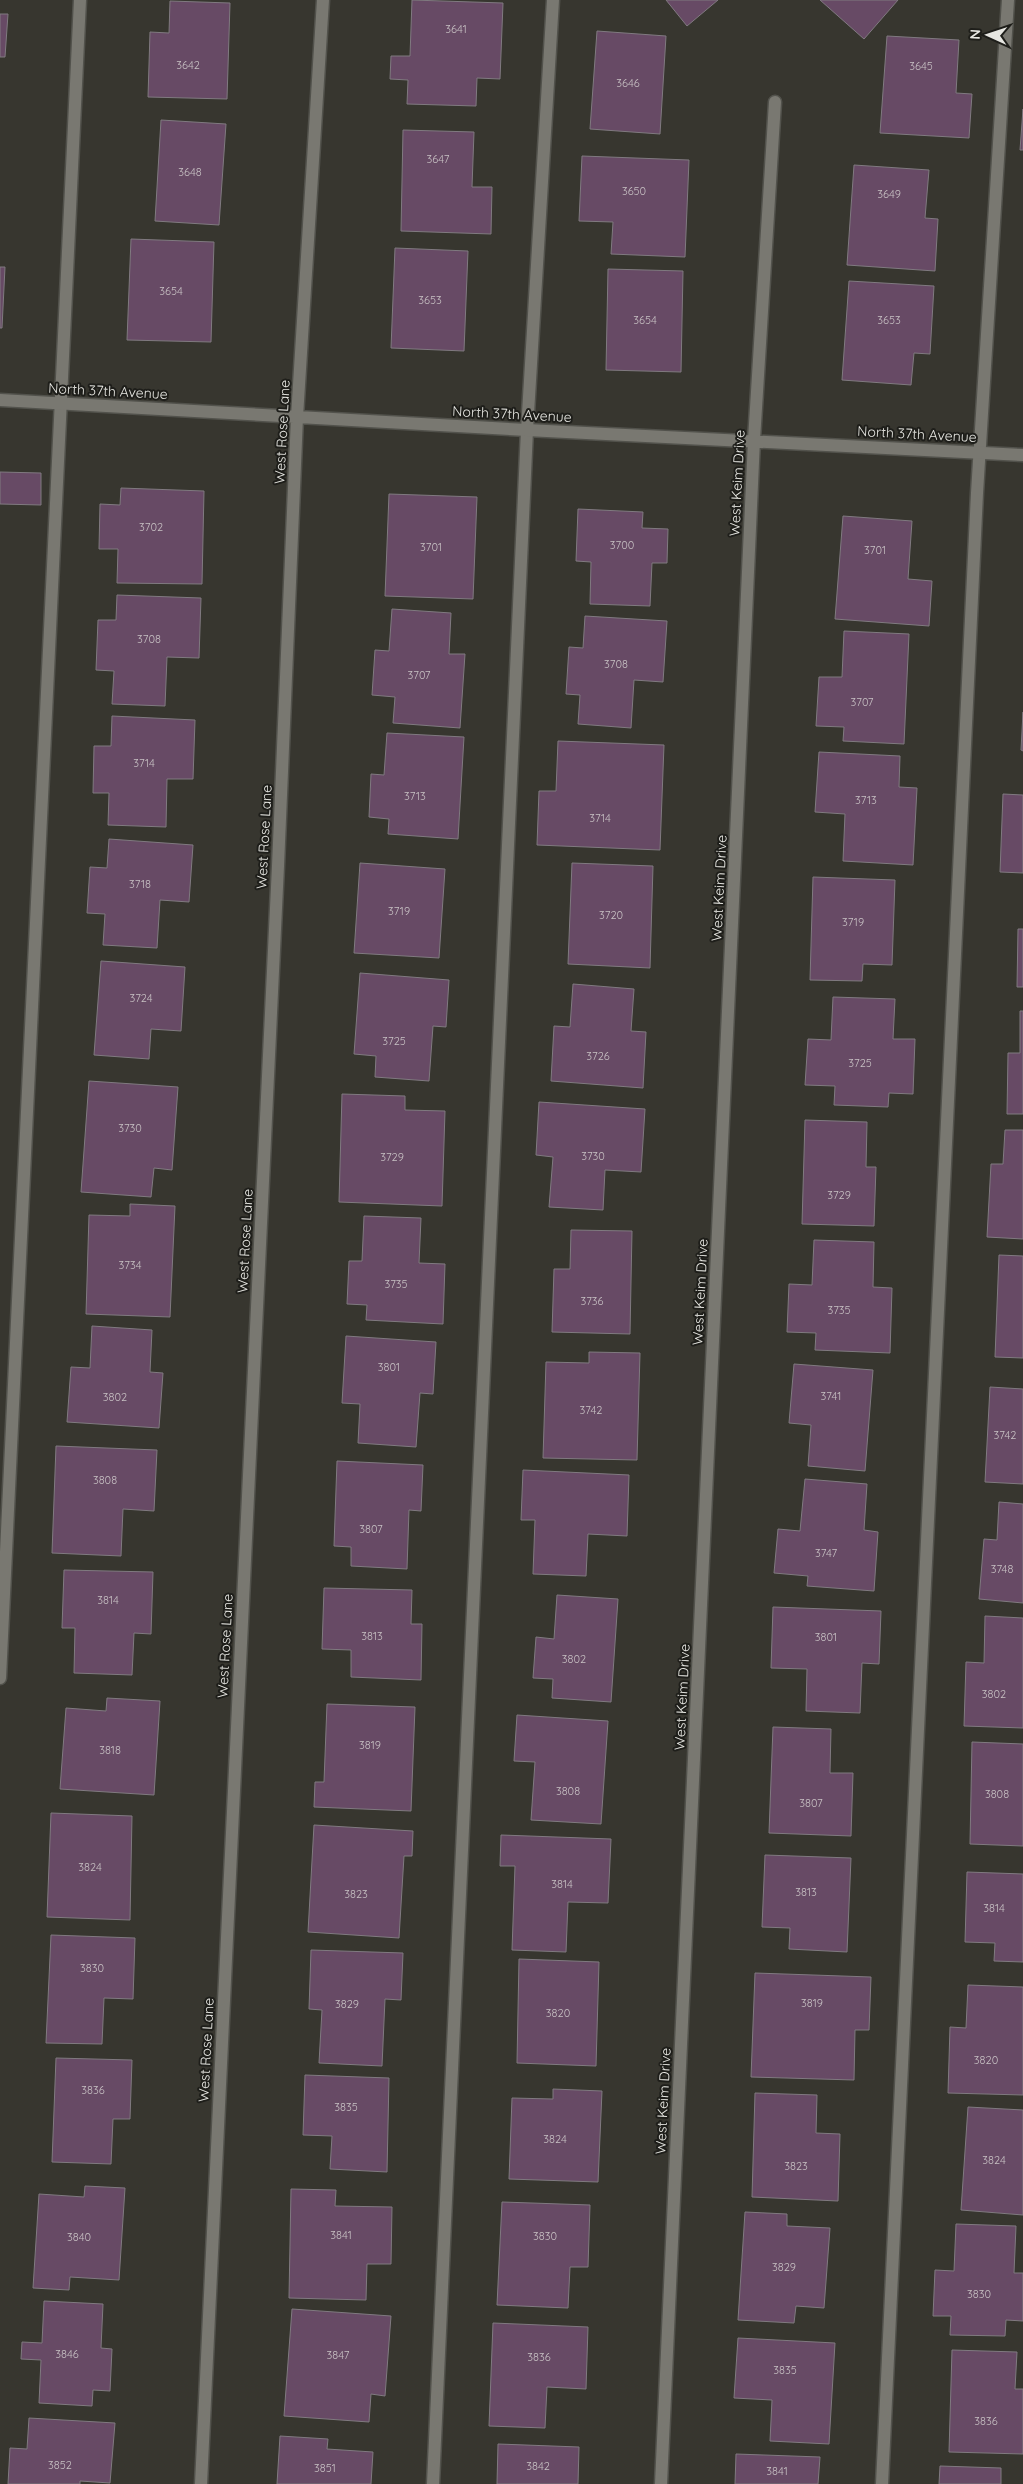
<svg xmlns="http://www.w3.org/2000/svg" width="1023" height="2484" font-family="Quicksand,sans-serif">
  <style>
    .building { fill: #674a65; stroke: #807a80 }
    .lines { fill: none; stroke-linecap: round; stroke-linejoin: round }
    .lane-casing { stroke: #52524c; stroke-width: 15 }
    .street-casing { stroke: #52524c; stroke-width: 15 }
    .lane { stroke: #797871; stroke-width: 12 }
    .street { stroke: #797871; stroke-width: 12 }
    .labels { text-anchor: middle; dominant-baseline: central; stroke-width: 4; stroke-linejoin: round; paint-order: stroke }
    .number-label { font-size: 11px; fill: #c7c0c3 }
    .street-label { font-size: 14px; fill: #e7e7e2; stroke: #1e1e1a }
  </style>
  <rect width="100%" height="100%" fill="#37362f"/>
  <path class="building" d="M 412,0 L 503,3 L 500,79 L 477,78 L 476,106 L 407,104 L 408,80 L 390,79 L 391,56 L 410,56 Z
    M 666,0 L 718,0 L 687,26 Z
    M 820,0 L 898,0 L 864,39 Z
    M 170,1 L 230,3 L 227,99 L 148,97 L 150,32 L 169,33 Z
    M 0,14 L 8,14 L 5,57 L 0,57 Z
    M 597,31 L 666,36 L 660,134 L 590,129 Z
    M 887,36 L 959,40 L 956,93 L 972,94 L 969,138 L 880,133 Z
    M 1023,109 L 1023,150 L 1020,150 Z
    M 161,120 L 226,124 L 219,225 L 155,221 Z
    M 403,130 L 474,132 L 472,187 L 492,187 L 491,234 L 401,231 Z
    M 582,156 L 689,160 L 685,257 L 611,254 L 613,222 L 579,221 Z
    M 854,165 L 929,170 L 925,218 L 938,219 L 935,271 L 847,265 Z
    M 131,239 L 214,242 L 211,342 L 127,340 Z
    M 395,248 L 468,251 L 464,351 L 391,348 Z
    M 0,267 L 5,267 L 2,328 L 0,328 Z
    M 608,269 L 683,271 L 681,372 L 606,370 Z
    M 849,281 L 934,286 L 930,354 L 914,353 L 911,385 L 842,380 Z
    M 0,472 L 41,473 L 41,505 L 0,504 Z
    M 121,488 L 204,491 L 202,584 L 117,583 L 118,549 L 99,549 L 100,504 L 120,505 Z
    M 389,494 L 477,497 L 473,599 L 385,596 Z
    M 578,509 L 643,512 L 642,528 L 668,529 L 667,563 L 652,563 L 650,606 L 590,604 L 591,562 L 576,561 Z
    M 843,516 L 912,521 L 908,579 L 932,581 L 929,626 L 835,619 Z
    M 117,595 L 201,598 L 199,658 L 167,657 L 165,706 L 112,704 L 114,671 L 96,670 L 98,620 L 116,620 Z
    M 392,609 L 451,613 L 449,654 L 465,654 L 460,728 L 393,723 L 395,697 L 372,695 L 375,650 L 389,651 Z
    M 585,616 L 667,621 L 663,682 L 634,680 L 631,728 L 578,724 L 580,695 L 566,694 L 569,647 L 583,648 Z
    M 844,631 L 909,634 L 904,744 L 843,741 L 844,727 L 816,726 L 819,677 L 842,677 Z
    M 1023,712 L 1023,751 L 1021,750 Z
    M 112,716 L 195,720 L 193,779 L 167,779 L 166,827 L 108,825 L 109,793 L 93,793 L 94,746 L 111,746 Z
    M 387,733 L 464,737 L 458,839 L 388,834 L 389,819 L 369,817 L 371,774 L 384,775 Z
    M 558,741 L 664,745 L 660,850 L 537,845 L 539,791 L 556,791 Z
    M 819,752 L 900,756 L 899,787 L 917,788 L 913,865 L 843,861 L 845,814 L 815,812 Z
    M 1003,794 L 1023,795 L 1023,873 L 1000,872 Z
    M 109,839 L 193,845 L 189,902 L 160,900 L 157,948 L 103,945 L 105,914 L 87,913 L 90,867 L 107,868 Z
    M 360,863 L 445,869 L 439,958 L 354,953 Z
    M 572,863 L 653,866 L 650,968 L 568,964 Z
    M 813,877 L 895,880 L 892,965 L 863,964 L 862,981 L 810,980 Z
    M 1018,929 L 1023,929 L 1023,987 L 1017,987 Z
    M 101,961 L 185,967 L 181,1031 L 151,1029 L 149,1059 L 94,1055 Z
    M 360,973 L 449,980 L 446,1027 L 433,1026 L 429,1081 L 375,1077 L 376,1056 L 354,1054 Z
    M 573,984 L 634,989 L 631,1031 L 646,1032 L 643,1088 L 551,1081 L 554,1026 L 570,1027 Z
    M 833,997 L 895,999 L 893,1039 L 915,1039 L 913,1094 L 889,1093 L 888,1107 L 834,1105 L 835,1086 L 805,1085 L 808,1039 L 831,1040 Z
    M 1020,1011 L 1023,1011 L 1023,1114 L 1007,1114 L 1008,1053 L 1020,1053 Z
    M 89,1081 L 178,1087 L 172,1170 L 154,1168 L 151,1197 L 81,1192 Z
    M 342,1094 L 405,1096 L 405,1110 L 445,1111 L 442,1206 L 339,1202 Z
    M 539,1102 L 645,1109 L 641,1172 L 605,1170 L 603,1210 L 549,1207 L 553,1157 L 536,1155 Z
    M 805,1120 L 867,1122 L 866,1167 L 876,1167 L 874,1226 L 802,1224 Z
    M 1005,1130 L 1023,1130 L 1023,1239 L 987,1237 L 991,1164 L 1003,1164 Z
    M 130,1204 L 175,1206 L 170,1317 L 86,1314 L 89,1215 L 130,1216 Z
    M 364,1216 L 421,1218 L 419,1263 L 445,1264 L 443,1324 L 366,1320 L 367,1305 L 347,1304 L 349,1261 L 362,1261 Z
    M 571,1230 L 632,1231 L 630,1334 L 552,1332 L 554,1269 L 570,1269 Z
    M 814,1240 L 874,1242 L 873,1287 L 892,1288 L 890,1353 L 815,1350 L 816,1333 L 787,1332 L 789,1284 L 812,1285 Z
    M 999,1255 L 1023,1256 L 1023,1358 L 995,1357 Z
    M 92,1326 L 152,1330 L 150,1372 L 163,1373 L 159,1428 L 67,1422 L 71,1367 L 90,1368 Z
    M 346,1336 L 436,1342 L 433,1394 L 420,1393 L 416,1447 L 358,1443 L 360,1404 L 342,1403 Z
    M 589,1352 L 640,1353 L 637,1460 L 543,1458 L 546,1362 L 589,1363 Z
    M 794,1364 L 873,1370 L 865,1471 L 808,1466 L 811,1425 L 789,1423 Z
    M 990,1387 L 1023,1389 L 1023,1484 L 985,1482 Z
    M 56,1446 L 157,1450 L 154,1511 L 123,1509 L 121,1556 L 52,1553 Z
    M 337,1461 L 423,1465 L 421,1511 L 409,1510 L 407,1569 L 351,1566 L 351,1547 L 334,1546 Z
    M 523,1470 L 629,1475 L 627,1536 L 588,1534 L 586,1576 L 533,1574 L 535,1520 L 521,1520 Z
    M 805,1479 L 867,1484 L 864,1530 L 878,1532 L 874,1591 L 807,1586 L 808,1576 L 774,1573 L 778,1529 L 800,1531 Z
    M 999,1502 L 1023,1504 L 1023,1603 L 979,1599 L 984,1539 L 997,1540 Z
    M 64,1570 L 153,1572 L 151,1634 L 134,1633 L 132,1675 L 74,1673 L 75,1628 L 62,1628 Z
    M 324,1588 L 412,1590 L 411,1624 L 422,1624 L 421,1680 L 351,1677 L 351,1650 L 322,1649 Z
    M 557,1595 L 618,1599 L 611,1702 L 552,1698 L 553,1679 L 533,1678 L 536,1637 L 554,1639 Z
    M 773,1607 L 881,1611 L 879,1664 L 862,1663 L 860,1713 L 806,1711 L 807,1669 L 771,1668 Z
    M 985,1616 L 1023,1618 L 1023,1728 L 964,1726 L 966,1662 L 984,1663 Z
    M 107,1698 L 160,1701 L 154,1795 L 60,1789 L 66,1708 L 106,1711 Z
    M 327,1704 L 415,1707 L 411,1811 L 314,1807 L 315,1782 L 324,1782 Z
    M 517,1715 L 608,1721 L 601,1824 L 531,1820 L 535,1762 L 514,1761 Z
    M 773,1727 L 831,1729 L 830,1773 L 853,1773 L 851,1836 L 769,1833 Z
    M 972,1742 L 1023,1744 L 1023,1846 L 970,1844 Z
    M 51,1813 L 132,1816 L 130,1920 L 47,1917 Z
    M 314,1825 L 413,1831 L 412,1856 L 404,1856 L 399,1938 L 308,1932 Z
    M 501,1835 L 611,1839 L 608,1903 L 568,1902 L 566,1952 L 512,1950 L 515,1866 L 500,1866 Z
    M 765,1855 L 851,1858 L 847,1952 L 789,1949 L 790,1928 L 762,1927 Z
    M 967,1872 L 1023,1874 L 1023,1962 L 994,1961 L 995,1943 L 965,1942 Z
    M 51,1935 L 135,1938 L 133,1999 L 104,1998 L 102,2044 L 46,2043 Z
    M 311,1950 L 403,1953 L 401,2000 L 385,1999 L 382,2066 L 319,2063 L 322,2010 L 309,2009 Z
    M 519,1959 L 599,1962 L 596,2066 L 517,2063 Z
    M 755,1973 L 871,1977 L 869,2030 L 855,2030 L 854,2080 L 751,2077 Z
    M 968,1985 L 1023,1987 L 1023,2095 L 948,2093 L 950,2027 L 966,2028 Z
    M 56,2058 L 132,2060 L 130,2119 L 113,2119 L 111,2164 L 52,2162 Z
    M 305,2075 L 389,2078 L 387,2172 L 330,2169 L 332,2136 L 303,2135 Z
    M 553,2089 L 602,2091 L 598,2182 L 509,2179 L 512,2098 L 553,2099 Z
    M 755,2093 L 817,2095 L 816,2133 L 840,2134 L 838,2201 L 752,2197 Z
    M 968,2107 L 1023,2110 L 1023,2215 L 961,2210 Z
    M 85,2186 L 125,2188 L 119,2280 L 70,2277 L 69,2290 L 33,2288 L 39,2194 L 84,2197 Z
    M 291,2189 L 336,2190 L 335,2206 L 392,2207 L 391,2264 L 367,2264 L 366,2300 L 289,2298 Z
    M 502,2202 L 590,2205 L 588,2267 L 570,2267 L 568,2308 L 497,2305 Z
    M 745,2212 L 787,2214 L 787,2226 L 830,2228 L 824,2308 L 796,2306 L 794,2323 L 738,2320 Z
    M 956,2224 L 1016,2226 L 1014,2273 L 1023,2273 L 1023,2321 L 1006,2320 L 1005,2336 L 950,2335 L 951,2316 L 933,2316 L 935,2270 L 954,2271 Z
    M 44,2301 L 103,2304 L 101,2348 L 112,2349 L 110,2391 L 93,2390 L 92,2406 L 39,2403 L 41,2360 L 21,2359 L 22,2342 L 42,2343 Z
    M 292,2309 L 391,2316 L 385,2396 L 371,2394 L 369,2422 L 284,2416 Z
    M 493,2323 L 588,2327 L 586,2389 L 547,2387 L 545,2428 L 489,2426 Z
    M 738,2338 L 835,2343 L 829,2444 L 770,2441 L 772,2400 L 734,2398 Z
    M 952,2350 L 1017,2352 L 1015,2389 L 1023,2389 L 1023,2454 L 949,2452 Z
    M 29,2418 L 115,2423 L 110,2483 L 80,2481 L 80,2484 L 8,2484 L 10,2448 L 27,2449 Z
    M 280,2436 L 328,2439 L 327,2449 L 373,2452 L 371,2484 L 277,2484 Z
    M 498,2444 L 579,2447 L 578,2484 L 497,2484 Z
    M 736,2454 L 820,2457 L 818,2484 L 735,2484 Z
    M 940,2466 L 1001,2468 L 1001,2484 L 939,2484 Z"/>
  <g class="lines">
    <g class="lane-casing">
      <path id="lane" d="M 0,1678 L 80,0
        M 433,2484 L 527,430 L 553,0
        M 882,2484 L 977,493 L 1008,0"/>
    </g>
    <g class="street-casing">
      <path id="street" d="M 0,400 L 527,430 L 1023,455
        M 201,2484 L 278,866 L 297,417 L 323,0
        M 661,2484 L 754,440 L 775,102"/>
    </g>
    <use href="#lane" class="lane"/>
    <use href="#street" class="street"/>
  </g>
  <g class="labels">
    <g class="number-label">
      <text x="456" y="29">3641</text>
      <text x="188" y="65">3642</text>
      <text x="921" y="66">3645</text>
      <text x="628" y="83">3646</text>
      <text x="438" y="159">3647</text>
      <text x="190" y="172">3648</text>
      <text x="634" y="191">3650</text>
      <text x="889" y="194">3649</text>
      <text x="171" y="291">3654</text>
      <text x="430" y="300">3653</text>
      <text x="645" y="320">3654</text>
      <text x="889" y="320">3653</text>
      <text x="151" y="527">3702</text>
      <text x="622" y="545">3700</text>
      <text x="431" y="547">3701</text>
      <text x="875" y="550">3701</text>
      <text x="149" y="639">3708</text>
      <text x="616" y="664">3708</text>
      <text x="419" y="675">3707</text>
      <text x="862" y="702">3707</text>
      <text x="144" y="763">3714</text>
      <text x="415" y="796">3713</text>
      <text x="866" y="800">3713</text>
      <text x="600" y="818">3714</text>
      <text x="140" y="884">3718</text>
      <text x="399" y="911">3719</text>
      <text x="611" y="915">3720</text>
      <text x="853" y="922">3719</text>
      <text x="141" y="998">3724</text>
      <text x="394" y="1041">3725</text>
      <text x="598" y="1056">3726</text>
      <text x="860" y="1063">3725</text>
      <text x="130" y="1128">3730</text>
      <text x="593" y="1156">3730</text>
      <text x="392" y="1157">3729</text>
      <text x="839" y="1195">3729</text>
      <text x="130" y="1265">3734</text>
      <text x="396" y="1284">3735</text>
      <text x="592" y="1301">3736</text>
      <text x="839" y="1310">3735</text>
      <text x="389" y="1367">3801</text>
      <text x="831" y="1396">3741</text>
      <text x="115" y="1397">3802</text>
      <text x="591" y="1410">3742</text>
      <text x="1005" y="1435">3742</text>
      <text x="105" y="1480">3808</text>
      <text x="371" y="1529">3807</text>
      <text x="826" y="1553">3747</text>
      <text x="1002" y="1569">3748</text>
      <text x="108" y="1600">3814</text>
      <text x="372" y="1636">3813</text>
      <text x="826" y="1637">3801</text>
      <text x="574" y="1659">3802</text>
      <text x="994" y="1694">3802</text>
      <text x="370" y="1745">3819</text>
      <text x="110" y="1750">3818</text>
      <text x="568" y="1791">3808</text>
      <text x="997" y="1794">3808</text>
      <text x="811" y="1803">3807</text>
      <text x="90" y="1867">3824</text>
      <text x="562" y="1884">3814</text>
      <text x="806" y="1892">3813</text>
      <text x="356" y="1894">3823</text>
      <text x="994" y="1908">3814</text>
      <text x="92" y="1968">3830</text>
      <text x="812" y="2003">3819</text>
      <text x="347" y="2004">3829</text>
      <text x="558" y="2013">3820</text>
      <text x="986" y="2060">3820</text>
      <text x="93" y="2090">3836</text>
      <text x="346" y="2107">3835</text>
      <text x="555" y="2139">3824</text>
      <text x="994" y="2160">3824</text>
      <text x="796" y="2166">3823</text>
      <text x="341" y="2235">3841</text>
      <text x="545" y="2236">3830</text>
      <text x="79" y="2237">3840</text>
      <text x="784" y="2267">3829</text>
      <text x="979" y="2294">3830</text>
      <text x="67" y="2354">3846</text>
      <text x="338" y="2355">3847</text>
      <text x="539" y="2357">3836</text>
      <text x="785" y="2370">3835</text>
      <text x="986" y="2421">3836</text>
      <text x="60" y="2465">3852</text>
      <text x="538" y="2466">3842</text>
      <text x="325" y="2468">3851</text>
      <text x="777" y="2471">3841</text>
    </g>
    <g class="street-label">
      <text transform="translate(108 391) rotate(3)">North 37th Avenue</text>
      <text transform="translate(512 414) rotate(3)">North 37th Avenue</text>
      <text transform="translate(282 432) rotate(-87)">West Rose Lane</text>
      <text transform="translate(917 434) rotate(3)">North 37th Avenue</text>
      <text transform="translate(737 483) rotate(-87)">West Keim Drive</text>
      <text transform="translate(264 837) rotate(-87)">West Rose Lane</text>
      <text transform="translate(719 888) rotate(-87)">West Keim Drive</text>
      <text transform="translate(245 1241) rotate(-87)">West Rose Lane</text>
      <text transform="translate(700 1292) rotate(-87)">West Keim Drive</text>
      <text transform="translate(225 1646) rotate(-87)">West Rose Lane</text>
      <text transform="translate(682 1697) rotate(-87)">West Keim Drive</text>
      <text transform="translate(206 2050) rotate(-87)">West Rose Lane</text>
      <text transform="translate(663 2101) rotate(-87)">West Keim Drive</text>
    </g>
  </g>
  <g transform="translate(988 35) rotate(273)" stroke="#1e1e1a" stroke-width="4" paint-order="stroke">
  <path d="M0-4L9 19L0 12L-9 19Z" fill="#e7e7e2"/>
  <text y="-8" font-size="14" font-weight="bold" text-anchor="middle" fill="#e7e7e2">N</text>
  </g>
</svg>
